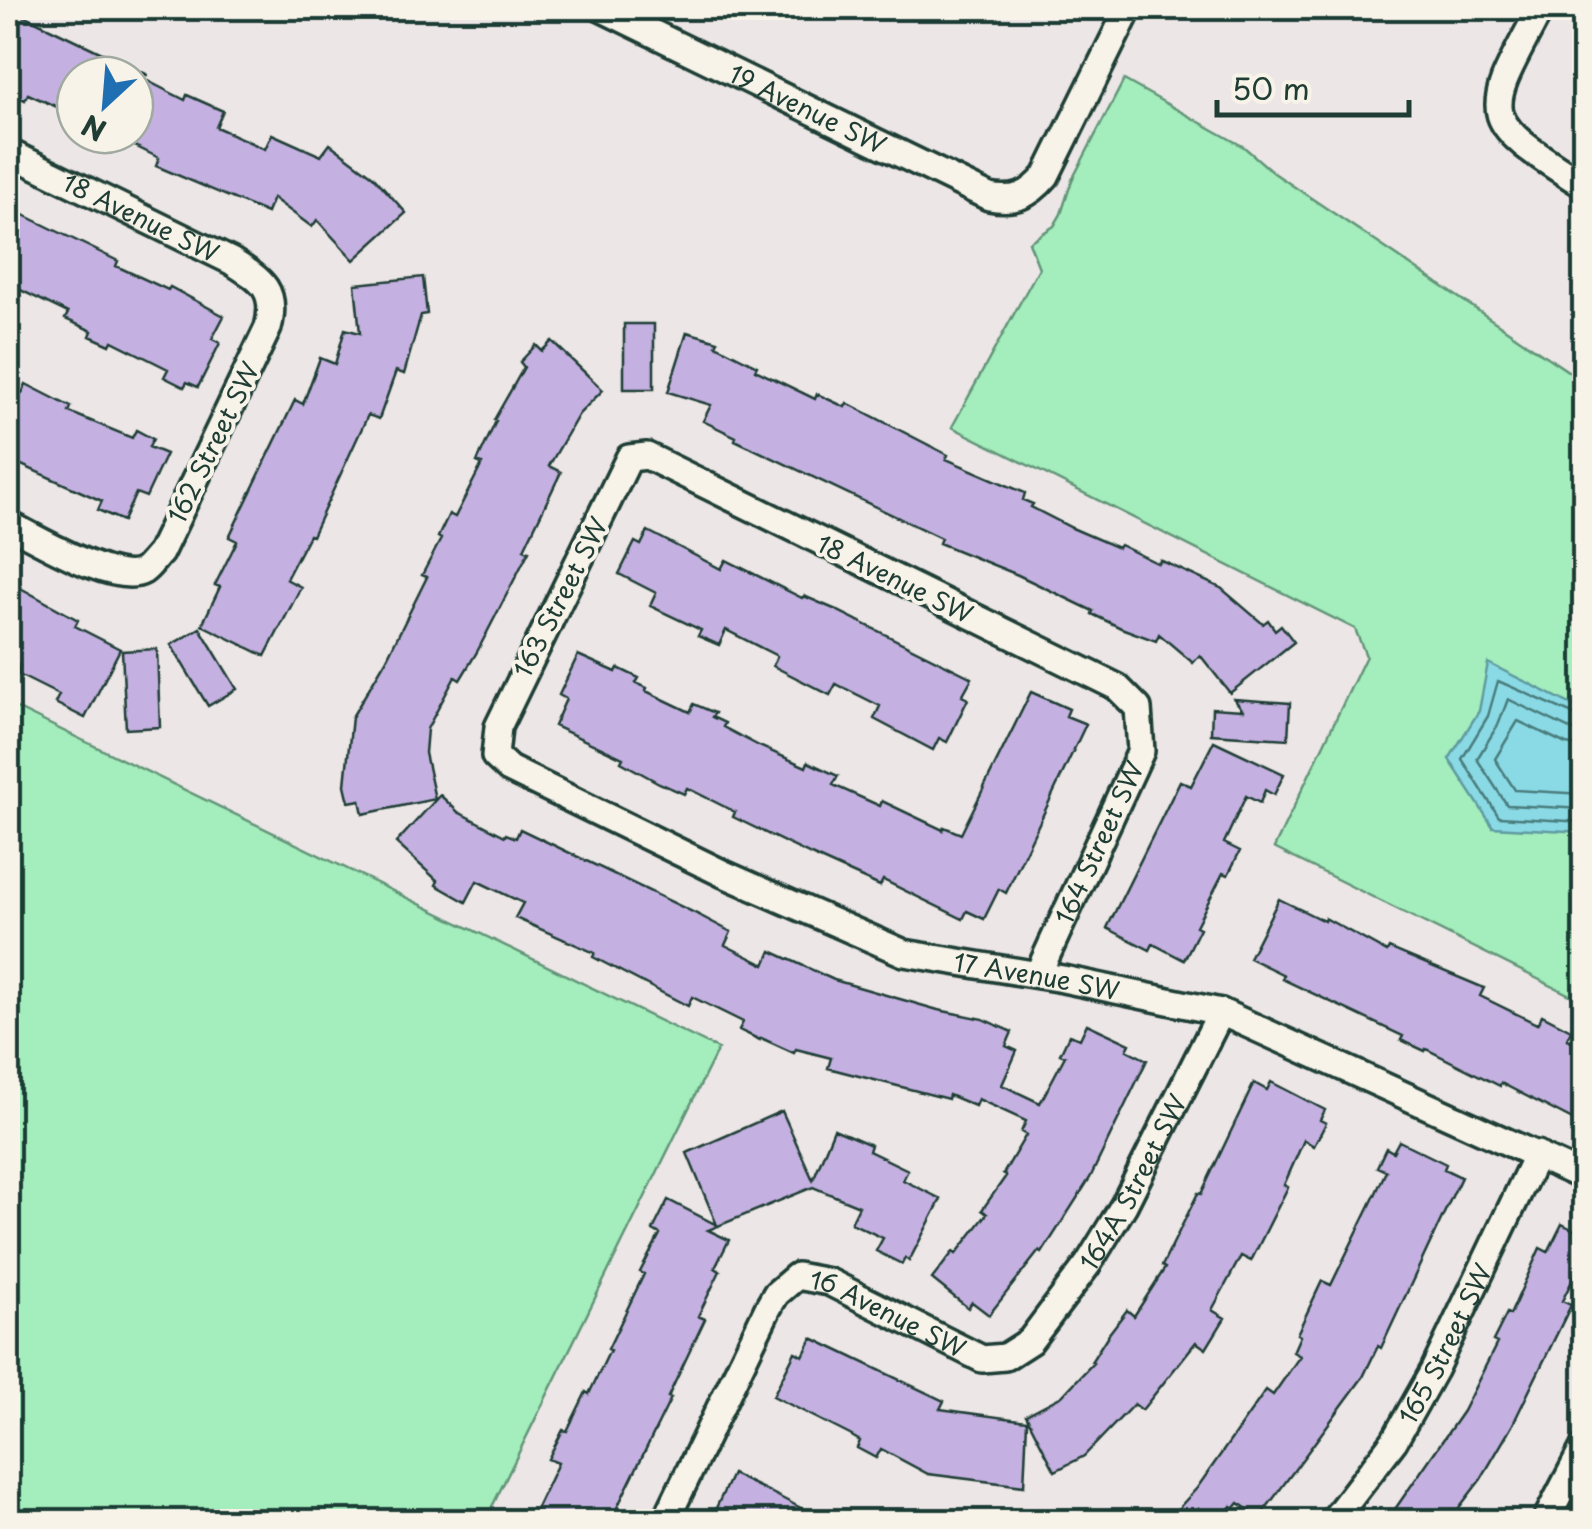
<svg xmlns="http://www.w3.org/2000/svg" width="1592" height="1529" font-family="'Playpen Sans',sans-serif">
  <style>
    .green { fill: #a4edbc; stroke: #629578; stroke-width: 2.5 }
    .water { fill: #8adae6; stroke: #5f9b9f; stroke-width: 2.5 }
    .lines { fill: none; stroke-linecap: round; stroke-linejoin: round }
    .shore { stroke: #4a7c7b; stroke-width: 2.5 }
    .building { fill: #c5b1e1; stroke: #1f3d34; stroke-width: 2.5 }
    .minor-casing { stroke: #1f3d34; stroke-width: 32 }
    .minor { stroke: #f7f3e8; stroke-width: 25 }
    .labels { text-anchor: middle; dominant-baseline: central; stroke-width: 8; stroke-linejoin: round; paint-order: stroke }
    .street-label { font-size: 25px; fill: #1f3d34; stroke: #f7f3e8 }
  </style>
  <rect width="100%" height="100%" fill="#ede6e7"/>
  <filter id="ink" filterUnits="userSpaceOnUse"><feTurbulence type="fractalNoise" baseFrequency=".01" numOctaves="2"/><feDisplacementMap in="SourceGraphic" scale="20" xChannelSelector="R" yChannelSelector="G"/><feConvolveMatrix kernelMatrix="1 2 1 2 8 2 1 2 1" color-interpolation-filters="sRGB"/></filter>
  <g filter="url(#ink)">
    <path class="green" d="M 1124,80 L 1244,147 L 1274,173 L 1584,382 L 1584,1002 L 1274,848 L 1366,656 L 1355,629 L 952,427 L 1039,268 L 1029,242 L 1054,226 L 1061,214 L 1072,180 Z
      M 8,704 L 718,1049 L 485,1521 L 8,1521 Z"/>
    <path class="water" d="M 1488,663 L 1584,711 L 1584,832 L 1493,827 L 1449,759 L 1479,711 Z"/>
    <g class="lines">
      <path class="shore" d="M 1584,719 L 1498,681 L 1488,716 L 1462,759 L 1499,817 L 1584,822
        M 1584,732 L 1572,730 L 1508,699 L 1499,723 L 1477,759 L 1507,805 L 1584,809
        M 1584,747 L 1566,744 L 1518,721 L 1495,759 L 1515,790 L 1584,794"/>
    </g>
    <path class="building" d="M 8,8 L 148,75 L 136,75 L 185,100 L 187,95 L 223,111 L 216,127 L 265,149 L 272,134 L 321,156 L 330,144 L 373,176 L 406,213 L 354,260 L 317,220 L 312,227 L 273,198 L 267,213 L 156,166 L 159,158 L 129,143 L 135,135 L 135,75 L 75,75 L 75,115 L 28,94 L 25,100 L 8,92 Z
      M 20,213 L 118,261 L 116,266 L 168,290 L 170,287 L 224,316 L 212,339 L 220,343 L 198,387 L 187,382 L 184,387 L 164,377 L 168,369 L 112,341 L 110,345 L 90,336 L 92,331 L 65,319 L 68,313 L 8,284 L 8,224 L 14,227 Z
      M 423,277 L 427,314 L 421,315 L 404,374 L 396,371 L 379,419 L 368,415 L 312,536 L 309,535 L 286,579 L 301,587 L 265,656 L 202,625 L 220,587 L 215,585 L 237,541 L 229,537 L 295,400 L 303,404 L 320,358 L 335,364 L 345,329 L 360,333 L 355,284 Z
      M 624,324 L 654,324 L 654,389 L 624,389 Z
      M 687,332 L 718,341 L 716,345 L 757,366 L 755,370 L 815,399 L 817,394 L 845,407 L 847,403 L 948,455 L 946,459 L 1025,493 L 1023,500 L 1033,504 L 1031,507 L 1072,528 L 1118,548 L 1120,545 L 1159,564 L 1160,560 L 1221,588 L 1263,624 L 1268,620 L 1275,630 L 1281,625 L 1294,642 L 1230,693 L 1200,655 L 1193,663 L 1159,634 L 1156,641 L 1121,628 L 1092,614 L 1093,611 L 1018,575 L 939,543 L 941,538 L 735,440 L 736,437 L 703,421 L 711,405 L 668,392 Z
      M 552,341 L 603,390 L 579,414 L 549,466 L 561,472 L 524,549 L 529,551 L 477,652 L 460,680 L 455,677 L 427,729 L 425,753 L 435,799 L 363,814 L 360,800 L 349,802 L 345,785 L 352,717 L 386,660 L 427,577 L 422,575 L 441,539 L 438,537 L 449,514 L 455,517 L 482,464 L 477,462 L 496,421 L 494,420 L 524,367 L 520,362 L 536,345 L 542,351 Z
      M 26,384 L 71,407 L 69,412 L 132,438 L 136,430 L 153,439 L 149,447 L 166,454 L 146,497 L 136,493 L 123,521 L 98,510 L 102,501 L 8,459 L 8,402 L 14,389 L 22,393 Z
      M 648,531 L 721,569 L 726,560 L 802,598 L 804,596 L 834,609 L 972,678 L 962,696 L 968,699 L 947,742 L 939,738 L 933,750 L 874,719 L 880,706 L 836,684 L 830,695 L 773,666 L 777,656 L 726,630 L 719,645 L 698,636 L 701,630 L 650,606 L 656,593 L 619,574 L 635,542 L 641,545 Z
      M 8,581 L 78,620 L 75,626 L 120,649 L 85,718 L 55,703 L 59,695 L 17,674 L 20,666 L 8,660 Z
      M 200,628 L 237,689 L 208,706 L 171,645 Z
      M 157,649 L 160,727 L 126,729 L 122,651 Z
      M 578,655 L 616,672 L 618,668 L 639,678 L 636,683 L 647,688 L 646,691 L 690,712 L 694,704 L 715,713 L 712,717 L 725,723 L 723,727 L 759,746 L 806,767 L 808,762 L 838,776 L 833,785 L 880,806 L 882,801 L 943,830 L 944,827 L 961,834 L 1031,692 L 1069,709 L 1066,716 L 1086,724 L 1006,893 L 999,889 L 984,919 L 967,911 L 963,919 L 883,880 L 880,886 L 811,855 L 733,817 L 735,812 L 687,788 L 684,794 L 659,783 L 621,762 L 623,758 L 554,726 L 566,699 L 559,695 Z
      M 1234,699 L 1290,703 L 1288,739 L 1211,734 L 1212,708 L 1243,710 Z
      M 1214,741 L 1284,774 L 1274,795 L 1265,790 L 1260,803 L 1246,796 L 1224,843 L 1240,851 L 1228,875 L 1223,873 L 1196,926 L 1200,928 L 1184,960 L 1153,944 L 1150,950 L 1107,928 L 1180,781 L 1191,786 Z
      M 440,795 L 458,812 L 505,836 L 506,834 L 516,838 L 520,829 L 697,914 L 731,932 L 725,945 L 765,965 L 771,951 L 834,980 L 938,1010 L 983,1019 L 1012,1032 L 1006,1046 L 1017,1051 L 1002,1085 L 1040,1103 L 1065,1056 L 1060,1054 L 1069,1035 L 1080,1039 L 1087,1024 L 1130,1044 L 1127,1050 L 1147,1060 L 1090,1178 L 1042,1253 L 1039,1251 L 989,1315 L 972,1302 L 968,1308 L 932,1279 L 953,1252 L 956,1254 L 987,1214 L 982,1210 L 1006,1176 L 1003,1174 L 1026,1135 L 1021,1132 L 1026,1121 L 978,1099 L 975,1106 L 949,1095 L 948,1099 L 828,1068 L 831,1058 L 796,1049 L 794,1053 L 761,1038 L 760,1040 L 739,1030 L 743,1022 L 692,997 L 688,1006 L 593,957 L 595,953 L 515,918 L 523,903 L 477,881 L 466,902 L 436,885 L 438,881 L 396,843 Z
      M 1279,899 L 1324,921 L 1325,918 L 1387,952 L 1389,948 L 1484,988 L 1480,996 L 1537,1024 L 1542,1015 L 1571,1030 L 1567,1039 L 1584,1047 L 1584,1126 L 1501,1083 L 1500,1086 L 1426,1049 L 1425,1051 L 1401,1040 L 1403,1036 L 1282,979 L 1284,975 L 1249,958 Z
      M 1271,1082 L 1325,1110 L 1320,1120 L 1326,1123 L 1314,1146 L 1304,1140 L 1284,1185 L 1288,1187 L 1251,1261 L 1241,1256 L 1212,1310 L 1225,1318 L 1206,1349 L 1196,1342 L 1142,1410 L 1134,1404 L 1084,1456 L 1055,1471 L 1026,1415 L 1062,1396 L 1093,1363 L 1091,1362 L 1108,1335 L 1127,1310 L 1134,1316 L 1165,1268 L 1162,1266 L 1198,1193 L 1201,1194 L 1254,1083 L 1267,1090 Z
      M 782,1111 L 813,1180 L 834,1129 L 871,1145 L 869,1151 L 908,1170 L 903,1180 L 941,1199 L 909,1261 L 905,1258 L 902,1264 L 876,1251 L 883,1238 L 851,1223 L 859,1206 L 813,1187 L 708,1230 L 729,1240 L 715,1268 L 720,1271 L 698,1316 L 705,1319 L 668,1397 L 671,1398 L 610,1522 L 530,1522 L 558,1463 L 548,1459 L 563,1430 L 567,1431 L 586,1392 L 589,1394 L 610,1350 L 608,1349 L 644,1274 L 640,1272 L 660,1234 L 653,1230 L 668,1200 L 717,1225 L 687,1153 Z
      M 1399,1141 L 1446,1164 L 1444,1169 L 1461,1177 L 1381,1348 L 1378,1346 L 1363,1377 L 1259,1518 L 1239,1503 L 1234,1509 L 1231,1506 L 1218,1522 L 1166,1522 L 1197,1488 L 1266,1390 L 1273,1395 L 1300,1356 L 1293,1352 L 1300,1336 L 1297,1334 L 1322,1281 L 1331,1285 L 1375,1195 L 1386,1171 L 1377,1167 L 1386,1148 L 1393,1152 Z
      M 1562,1224 L 1584,1235 L 1584,1257 L 1562,1301 L 1571,1305 L 1512,1426 L 1481,1479 L 1448,1522 L 1386,1522 L 1463,1411 L 1497,1343 L 1493,1341 L 1507,1313 L 1510,1315 L 1540,1248 L 1548,1252 Z
      M 812,1338 L 944,1401 L 940,1409 L 1027,1421 L 1024,1486 L 928,1474 L 881,1449 L 876,1458 L 857,1448 L 860,1441 L 850,1435 L 773,1396 L 795,1352 L 803,1356 Z
      M 732,1474 L 770,1492 L 828,1522 L 718,1522 L 723,1511 L 716,1508 Z"/>
    <g class="lines">
      <g class="minor-casing">
        <g id="minor">
          <path id="s1" d="M 601,8 L 989,197 C 1015,202 1029,196 1046,176 L 1129,8"/>
          <path d="M 1541,8 C 1483,117 1474,116 1584,185"/>
          <path id="s2" d="M 8,152 L 231,261 C 261,280 278,289 268,328 L 160,553 C 155,558 149,567 143,571 C 116,587 35,537 8,524"/>
          <path id="s3" d="M 1038,974 L 1141,751 L 1138,708 L 1117,687 L 647,456 L 629,458 L 498,727 L 495,756 L 509,769 L 724,874 L 904,953 L 1063,979 L 1221,1012 L 1584,1177"/>
          <path id="s4" d="M 665,1522 L 768,1308 L 776,1294 L 797,1276 L 829,1282 L 982,1359 L 1005,1357 L 1030,1341 L 1088,1264 L 1124,1205 L 1221,1012"/>
          <path id="s5" d="M 1332,1522 L 1394,1441 L 1434,1370 L 1537,1154"/>
          <path d="M 1545,1522 L 1584,1447"/>
        </g>
      </g>
      <use href="#minor" class="minor"/>
    </g>
  </g>
  <g class="labels">
    <g class="street-label">
      <text stroke="none"><textPath href="#s1" startOffset="230">19 Avenue SW</textPath></text>
      <text stroke="none"><textPath href="#s2" startOffset="148">18 Avenue SW</textPath></text>
      <text transform="translate(213 442) rotate(-64)">162 Street SW</text>
      <text transform="translate(895 578) rotate(26)">18 Avenue SW</text>
      <text transform="translate(560 597) rotate(-63)">163 Street SW</text>
      <text stroke="none"><textPath href="#s3" startOffset="145">164 Street SW</textPath></text>
      <text stroke="none"><textPath href="#s3" startOffset="1778">17 Avenue SW</textPath></text>
      <text stroke="none"><textPath href="#s4" startOffset="728">164A Street SW</textPath></text>
      <text stroke="none"><textPath href="#s4" startOffset="380">16 Avenue SW</textPath></text>
      <text stroke="none"><textPath href="#s5" startOffset="212">165 Street SW</textPath></text>
    </g>
  </g>
  <rect width="1592" height="1529" fill="none" stroke="#f7f3e8" stroke-width="40"/>
  <rect x="20" y="20" width="1552" height="1489" fill="none" stroke="#1f3d34" stroke-width="4" filter="url(#ink)"/>
  <g transform="translate(105 105) rotate(206)"><circle r="48" fill="#f7f3e8" stroke="#a1aaa0" stroke-width="2.5"/>
  <path d="M0-8L18 38L0 25L-18 38Z" fill="#1f6fb2"/>
  <text y="-15" font-size="28" font-weight="bold" text-anchor="middle" fill="#1f3d34">N</text>
  </g>
  <path d="M1217 100v15h192v-15" fill="none" stroke="#1f3d34" stroke-width="5"/>
  <text x="1232" y="100" font-size="30" fill="#1f3d34" stroke="#f7f3e8" stroke-width="8" paint-order="stroke">50 m</text>
</svg>
